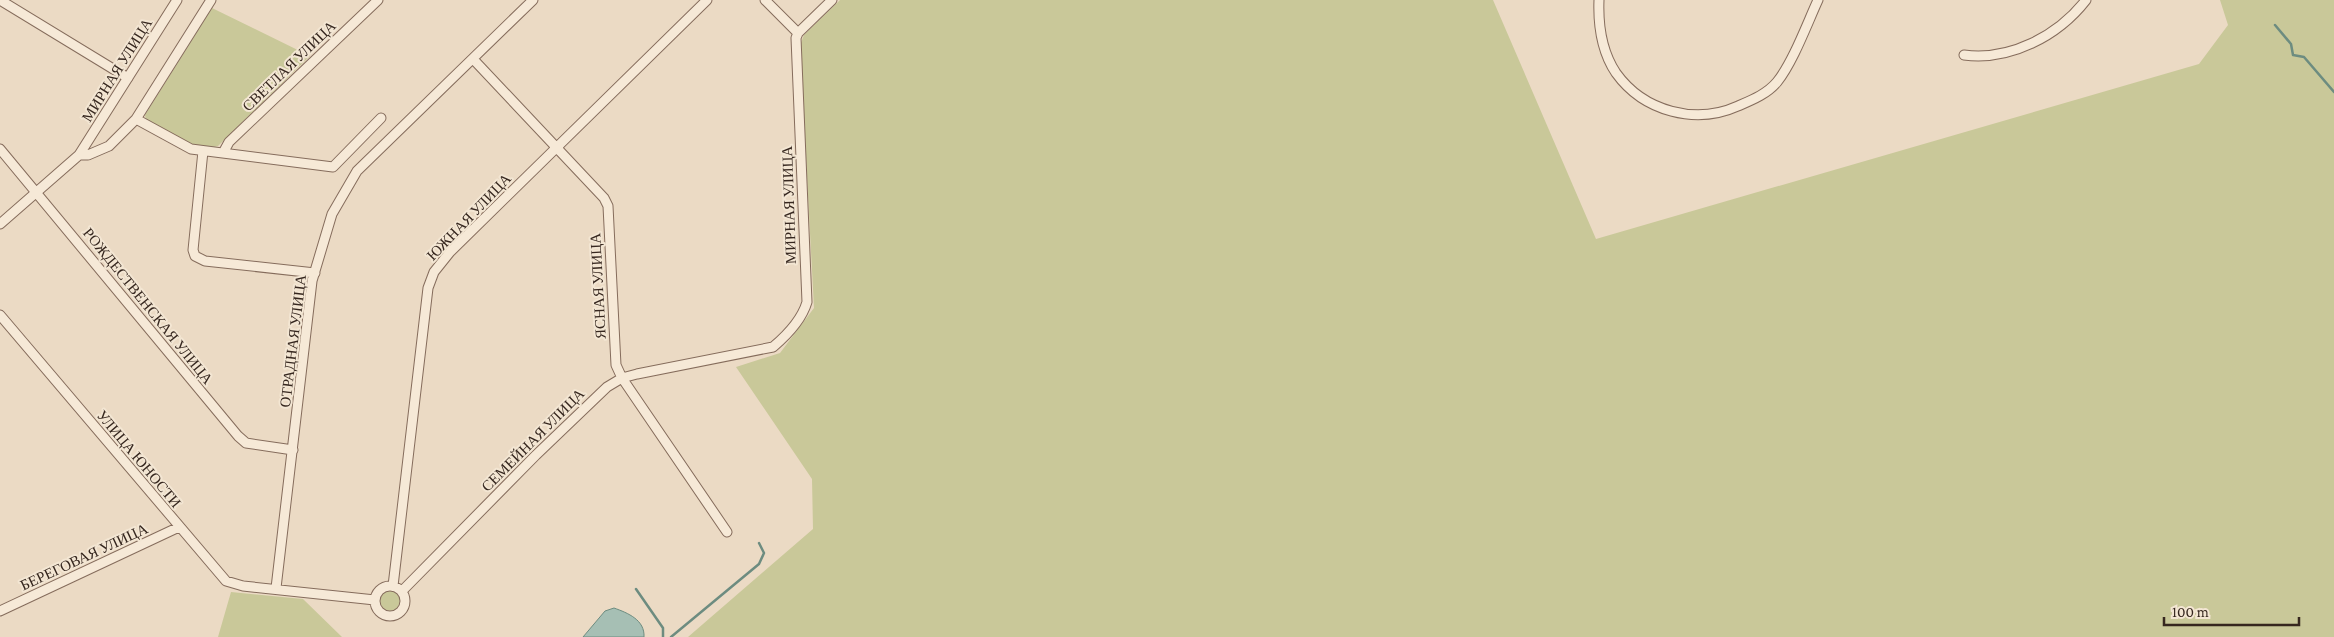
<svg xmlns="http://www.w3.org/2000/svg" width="2334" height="637" font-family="'Crimson Pro',serif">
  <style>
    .green { fill: #c9c899 }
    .water { fill: #a6bfb4; stroke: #6d8c80 }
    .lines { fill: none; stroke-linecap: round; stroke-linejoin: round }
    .stream { stroke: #6d8c80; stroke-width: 2.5 }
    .street-casing { stroke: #856c5c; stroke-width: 11 }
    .street { stroke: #f6e9d7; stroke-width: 9 }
    .labels { text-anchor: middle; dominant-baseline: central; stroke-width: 4; stroke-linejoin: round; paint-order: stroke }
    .street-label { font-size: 15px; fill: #36271f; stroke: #f3e6d3 }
  </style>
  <rect width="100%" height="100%" fill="#ebdac4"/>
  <path class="green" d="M 840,0 L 1493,0 L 1596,239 L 2199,64 L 2228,25 L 2220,0 L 2334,0 L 2334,637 L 688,637 L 813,529 L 812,479 L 736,367 L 780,353 L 814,308 L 800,45 L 804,35 Z
    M 212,8 L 310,56 L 218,146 C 195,153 166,130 146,120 L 145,115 Z
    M380 601a10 10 0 1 1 20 0a10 10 0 1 1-20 0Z
    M 231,592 L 303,599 L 342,637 L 218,637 Z"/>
  <path class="water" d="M 614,608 C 628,613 645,620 644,637 L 583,637 L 605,611 Z"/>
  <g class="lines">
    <path class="stream" d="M 2275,25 L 2291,44 L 2293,55 L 2304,57 L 2334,92
      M 636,589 L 663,628 L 663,637
      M 671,637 L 759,564 L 764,553 L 759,543"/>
    <g class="street-casing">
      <path id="street" d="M 0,0 L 128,78
        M 1599,0 C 1598,25 1602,52 1616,73 C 1644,112 1696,125 1738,106 C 1752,100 1767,94 1777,82 C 1793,62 1807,24 1818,0
        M 798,33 L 832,0
        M 1964,55 C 2010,61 2058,36 2086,0
        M 473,59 L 604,198 L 608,206 L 616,365 L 622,378 L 727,532
        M 136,119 L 191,149 L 333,167 L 381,118
        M 0,149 L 238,436 L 246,443 L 293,450
        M 203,151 L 193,250 L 195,256 L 205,261 L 315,273
        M 223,153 L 229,142 L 378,0
        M 79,155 L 88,155 L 109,146 L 136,119 L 211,0
        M 0,224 L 79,155 L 177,0
        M 0,315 L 226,581 L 243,586 L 375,600
        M 393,586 L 428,288 L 434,272 L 450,252 L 707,0
        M375 601a15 15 0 1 1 30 0a15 15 0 1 1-30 0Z
        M 276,588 L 312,281 L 332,214 L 357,171 L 533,0
        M 402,591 L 536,455 L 607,387 L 622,378 L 637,374 L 773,347 C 786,336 802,319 807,302 L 796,38 L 798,33 L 765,0
        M 0,611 L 179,527"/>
    </g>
    <use href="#street" class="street"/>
  </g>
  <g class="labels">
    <g class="street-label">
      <text transform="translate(289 66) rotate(-44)">СВЕТЛАЯ УЛИЦА</text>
      <text transform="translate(117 70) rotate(-58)">МИРНАЯ УЛИЦА</text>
      <text transform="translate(789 205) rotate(-92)">МИРНАЯ УЛИЦА</text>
      <text transform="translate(469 217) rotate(-46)">ЮЖНАЯ УЛИЦА</text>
      <text transform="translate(598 286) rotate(-93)">ЯСНАЯ УЛИЦА</text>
      <text transform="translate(148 306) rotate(51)">РОЖДЕСТВЕНСКАЯ УЛИЦА</text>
      <text transform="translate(293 341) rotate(-83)">ОТРАДНАЯ УЛИЦА</text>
      <text transform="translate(533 440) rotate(-45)">СЕМЕЙНАЯ УЛИЦА</text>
      <text transform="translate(139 459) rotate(50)">УЛИЦА ЮНОСТИ</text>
      <text transform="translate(84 557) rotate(-25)">БЕРЕГОВАЯ УЛИЦА</text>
    </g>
  </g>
  <path d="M2164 617v8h135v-8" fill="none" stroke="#36271f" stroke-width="2.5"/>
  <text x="2172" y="617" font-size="15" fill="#36271f" stroke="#f3e6d3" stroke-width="4" paint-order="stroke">100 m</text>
</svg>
